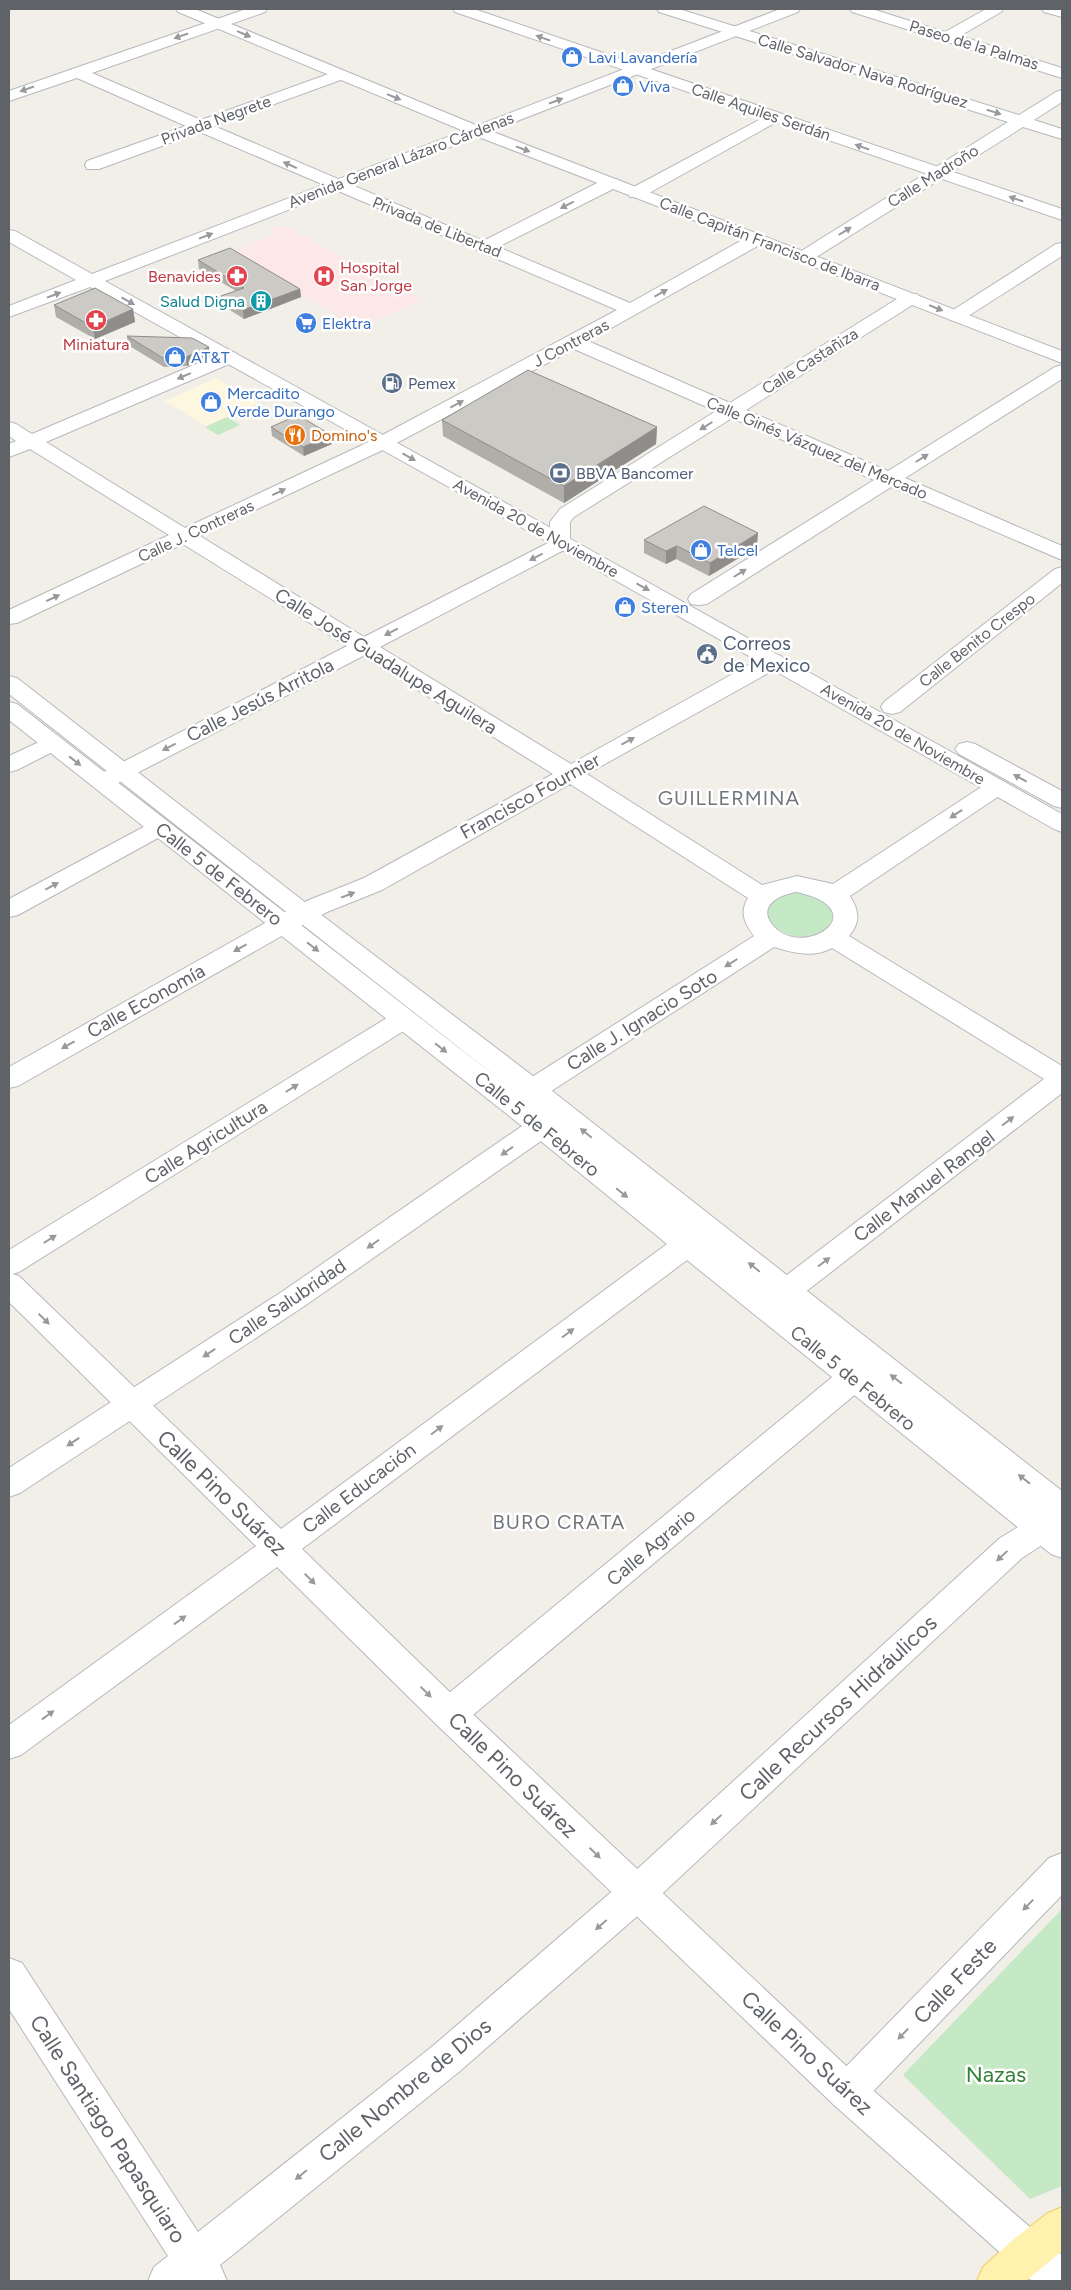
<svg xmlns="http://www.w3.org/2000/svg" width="1071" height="2290" font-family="Figtree,sans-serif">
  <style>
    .commercial { fill: #fef7e0 }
    .medical { fill: #fce8e6 }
    .green { fill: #c5e8c5 }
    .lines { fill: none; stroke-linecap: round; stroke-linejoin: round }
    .minor-casing { stroke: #b5b8bc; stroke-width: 2 }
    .tertiary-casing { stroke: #b5b8bc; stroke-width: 2 }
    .secondary-casing { stroke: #b6babf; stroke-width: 2 }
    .primary-casing { stroke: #f2c960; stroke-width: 2 }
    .minor { fill: #fff; fill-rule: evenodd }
    .tertiary { fill: #fff; fill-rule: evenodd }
    .secondary { fill: #fff; fill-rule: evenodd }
    .primary { fill: #fff2af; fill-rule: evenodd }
    .wall { fill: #afaea9 }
    .shaded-wall { fill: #8f8d8a }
    .building { fill: #cccac5; stroke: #8f8d8a }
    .oneway { fill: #979a9d }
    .labels { text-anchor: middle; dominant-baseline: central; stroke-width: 5; stroke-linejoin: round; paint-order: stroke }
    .far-street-label { font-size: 16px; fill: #5f6368; stroke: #fff }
    .far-shop-label { font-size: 16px; fill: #366cbe; stroke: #fff; text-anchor: start }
    .far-health-label { font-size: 16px; fill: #be3a42; stroke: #fff; text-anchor: start }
    .far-culture-label { font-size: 16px; fill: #0d838f; stroke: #fff; text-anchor: end }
    .far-service-label { font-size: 16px; fill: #4e5e75; stroke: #fff; text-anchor: start }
    .far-food-label { font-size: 16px; fill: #c56008; stroke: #fff; text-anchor: start }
    .service-label { font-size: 19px; fill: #4e5e75; stroke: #fff; text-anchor: start }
    .street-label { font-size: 19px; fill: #5f6368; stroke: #fff }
    .neighbourhood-label { font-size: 20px; letter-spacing: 1px; fill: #70757a; stroke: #fff }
    .near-street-label { font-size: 22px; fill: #5f6368; stroke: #fff }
    .near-park-label { font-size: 22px; fill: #348238; stroke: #fff }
  </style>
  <rect width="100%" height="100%" fill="#f1efe8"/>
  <path class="commercial" d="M 216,378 L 258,403 L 206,426 L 165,401 Z"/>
  <path class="medical" d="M 283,225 L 423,300 L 358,328 L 229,252 L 275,235 L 269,229 Z"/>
  <path class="green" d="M 227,417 L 240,425 L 218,435 L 205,427 Z
    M 794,893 C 804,894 815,895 823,901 C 836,908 835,924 823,932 C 787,953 736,904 794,893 Z
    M 1062,1909 L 1062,2186 L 1030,2199 L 903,2075 Z"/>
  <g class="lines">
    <g class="minor-casing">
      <path id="minor" d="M 246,9 L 267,9 L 265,12 L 92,73 L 201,120 L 334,72 L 346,72 L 348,75 L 346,78 L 214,126 L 483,241 L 605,179 L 617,179 L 619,183 L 617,187 L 498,247 L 630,303 L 751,235 L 763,235 L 766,239 L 763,243 L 588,341 L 730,403 L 905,294 L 917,294 L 920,298 L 917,302 L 746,410 L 888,471 L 1055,367 L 1062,365 L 1062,379 L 905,478 L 1062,546 L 1062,560 L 891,487 L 707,604 L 699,605 L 691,604 L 688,599 L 691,594 L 874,480 L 732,418 L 574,517 L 570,522 L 570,541 L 562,551 L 380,647 L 571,764 L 765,656 L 773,654 L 781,656 L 784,661 L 781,666 L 587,774 L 762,885 L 797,876 L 833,884 L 989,782 L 997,780 L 1005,782 L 1009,787 L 1005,792 L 850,896 C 859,911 861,922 849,936 L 1062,1066 L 1062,1093 L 795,1300 L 785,1303 L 775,1300 L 770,1292 L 775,1284 L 1044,1079 L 832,948 C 813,958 794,953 774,947 L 522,1110 L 512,1113 L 502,1110 L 498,1103 L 502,1096 L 754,936 C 745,924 739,913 748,898 L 570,784 L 382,890 L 327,912 L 292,930 L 18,1086 L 9,1088 L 9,1067 L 274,918 L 309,900 L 364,878 L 553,774 L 363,656 L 110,787 L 102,789 L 94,787 L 90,782 L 94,777 L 347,646 L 183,544 L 17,623 L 9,624 L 9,610 L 169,535 L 30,449 L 9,457 L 9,444 L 16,441 L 9,436 L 9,422 L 16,424 L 32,434 L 222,353 L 229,351 L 236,353 L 238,357 L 236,361 L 46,442 L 185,528 L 375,439 L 617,310 L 200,132 L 99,169 L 87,169 L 85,165 L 87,161 L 186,126 L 77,78 L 9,101 L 9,91 ZM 574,349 L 716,411 L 560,509 L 550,522 L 550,540 L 548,543 L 364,637 L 200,536 L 389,447 ZM 797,892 C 880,911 799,963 771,923 C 758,904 782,894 797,892 Z
        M 657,9 L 679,9 L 1019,115 L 1056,92 L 1062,90 L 1062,102 L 1034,120 L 1062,129 L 1062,139 L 1023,127 L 810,261 L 798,261 L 795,257 L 798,253 L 1008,122 L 659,12 Z
        M 850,9 L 872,9 L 945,32 L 986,9 L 1003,9 L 1001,12 L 960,36 L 1062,68 L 1062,78 L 852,12 Z
        M 1042,9 L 1062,9 L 1062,17 L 1044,12 Z
        M 774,112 L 780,114 L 782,117 L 780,120 L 642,197 L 630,197 L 628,193 L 630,189 Z
        M 1062,243 L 1062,256 L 962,320 L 956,321 L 950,320 L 947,316 L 950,312 L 1056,244 Z
        M 1062,567 L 1062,583 L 900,712 L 892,714 L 884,712 L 881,707 L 884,702 L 1055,569 Z
        M 52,736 L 60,738 L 64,743 L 60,748 L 17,770 L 9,772 L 9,756 Z
        M 159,820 L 167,823 L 171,828 L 167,833 L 18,915 L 9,917 L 9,899 L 151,823 Z
        M 404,1010 L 413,1013 L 417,1019 L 413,1025 L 19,1272 L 9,1275 L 9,1250 L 395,1013 Z
        M 561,1103 L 571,1106 L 575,1113 L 571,1120 L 303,1307 L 20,1493 L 9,1497 L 9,1468 L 283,1291 L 551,1106 Z
        M 853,1366 L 864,1369 L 868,1378 L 864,1387 L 461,1725 L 449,1729 L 437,1725 L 432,1714 L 437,1703 L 842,1369 Z
        M 1062,1503 L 1062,1532 L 1022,1558 L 650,1905 L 460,2071 L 220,2265 L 227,2281 L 148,2281 L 154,2267 L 168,2256 L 9,2009 L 9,1958 L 22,1963 L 198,2232 L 434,2045 L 624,1881 L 1000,1538 L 1051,1507 Z
        M 1062,1853 L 1062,1895 L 860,2105 L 847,2111 L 834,2105 L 828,2092 L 834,2079 L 1049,1858 Z"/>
    </g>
    <g class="tertiary-casing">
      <path id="tertiary" d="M 176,9 L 195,9 L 483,128 L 1062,351 L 1062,363 L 471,134 L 178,12 Z
        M 453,9 L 474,9 L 1062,209 L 1062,220 L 455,12 Z
        M 9,676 L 17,678 L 311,907 L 542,1083 L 1062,1491 L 1062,1522 L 1054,1520 L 1062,1526 L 1062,1558 L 1051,1554 L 687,1260 L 302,1549 L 461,1703 L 860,2079 L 1062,2255 L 1062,2281 L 1032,2281 L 834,2105 L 437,1725 L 277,1567 L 21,1755 L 9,1759 L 9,1725 L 256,1546 L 9,1302 L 9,1273 L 19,1276 L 281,1529 L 667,1244 L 532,1134 L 9,720 L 9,702 L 17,704 L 541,1112 L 9,694 Z"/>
    </g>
    <g class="secondary-casing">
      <path id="secondary" d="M 780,9 L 800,9 L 798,12 L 105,281 L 567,537 L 1062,814 L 1062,832 L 1054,829 L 553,545 L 90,287 L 9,317 L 9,306 L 76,280 L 9,242 L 9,230 L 15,231 L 92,274 Z
        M 967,742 L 975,744 L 1062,791 L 1062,808 L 1054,806 L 959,754 L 955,749 L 959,744 Z"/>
    </g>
    <g class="primary-casing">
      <path id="primary" d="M 1062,2207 L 1062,2251 L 1026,2281 L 977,2281 L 983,2267 L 1015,2238 L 1048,2213 Z"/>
    </g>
    <use href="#minor" class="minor"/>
    <use href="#tertiary" class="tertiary"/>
    <use href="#secondary" class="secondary"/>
    <use href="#primary" class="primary"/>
  </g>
  <path class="wall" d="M 198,260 L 300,289 L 301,297 L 244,319 L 222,305 L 221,296 L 236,291 L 199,269 Z
    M 54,305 L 133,309 L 135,322 L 95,339 L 56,317 Z
    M 127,336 L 210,356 L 187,366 L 164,367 L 128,345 Z
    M 442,420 L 657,427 L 656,444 L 564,503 L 443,436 Z
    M 271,427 L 331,435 L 332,444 L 304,456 L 272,436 Z
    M 644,540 L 757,547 L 709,576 L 676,559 L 666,564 L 644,553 Z"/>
  <path class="shaded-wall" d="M 300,289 L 301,297 L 244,319 L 243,310 Z
    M 133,309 L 135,322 L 95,339 L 93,327 Z
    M 209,347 L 210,356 L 187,366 L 186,357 Z
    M 657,427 L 656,444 L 564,503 L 564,486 Z
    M 331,435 L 332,444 L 304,456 L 303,447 Z
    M 758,533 L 757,547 L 709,576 L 710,563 Z
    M 677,546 L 676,559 L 666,564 L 666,551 Z"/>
  <path class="building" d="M 230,248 L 300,289 L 243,310 L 221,296 L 244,288 L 198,260 Z
    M 95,288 L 133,309 L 93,327 L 54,305 Z
    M 127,336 L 192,338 L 209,347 L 186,357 L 163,358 Z
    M 528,370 L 657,427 L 564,486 L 442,420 Z
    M 298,415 L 331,435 L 303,447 L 271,427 Z
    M 704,506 L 758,533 L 710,563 L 677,546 L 666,551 L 644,540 Z"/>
  <defs><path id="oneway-solid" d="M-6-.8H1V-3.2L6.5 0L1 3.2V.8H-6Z" transform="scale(1.25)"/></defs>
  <g class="oneway">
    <use href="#oneway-solid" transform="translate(244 34) rotate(23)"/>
    <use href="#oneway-solid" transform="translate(181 36) rotate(161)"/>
    <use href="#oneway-solid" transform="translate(543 38) rotate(-161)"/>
    <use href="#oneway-solid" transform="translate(27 89) rotate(161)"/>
    <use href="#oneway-solid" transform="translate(394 97) rotate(22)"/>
    <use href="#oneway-solid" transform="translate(556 101) rotate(-21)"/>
    <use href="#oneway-solid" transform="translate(994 112) rotate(17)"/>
    <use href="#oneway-solid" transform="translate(862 147) rotate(-161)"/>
    <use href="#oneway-solid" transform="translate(523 149) rotate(21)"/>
    <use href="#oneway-solid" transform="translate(290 165) rotate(-156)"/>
    <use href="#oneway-solid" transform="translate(1016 199) rotate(-161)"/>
    <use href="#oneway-solid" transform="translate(567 205) rotate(153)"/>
    <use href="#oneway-solid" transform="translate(845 231) rotate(-32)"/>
    <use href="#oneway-solid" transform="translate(206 236) rotate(-21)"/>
    <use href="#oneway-solid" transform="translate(661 293) rotate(-29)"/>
    <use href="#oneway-solid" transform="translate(54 295) rotate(-21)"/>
    <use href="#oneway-solid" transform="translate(128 301) rotate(29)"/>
    <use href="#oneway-solid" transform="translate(936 308) rotate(22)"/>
    <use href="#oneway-solid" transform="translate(184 376) rotate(157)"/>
    <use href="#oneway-solid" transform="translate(457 404) rotate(-28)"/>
    <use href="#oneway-solid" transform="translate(706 426) rotate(148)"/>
    <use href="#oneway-solid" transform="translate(409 457) rotate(29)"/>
    <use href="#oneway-solid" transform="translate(922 458) rotate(-32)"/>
    <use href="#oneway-solid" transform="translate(279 492) rotate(-25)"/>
    <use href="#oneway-solid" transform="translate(536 557) rotate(153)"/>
    <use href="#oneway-solid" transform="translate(740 573) rotate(-32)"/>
    <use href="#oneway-solid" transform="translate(643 587) rotate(29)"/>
    <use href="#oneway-solid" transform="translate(53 598) rotate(-25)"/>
    <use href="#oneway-solid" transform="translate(391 632) rotate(153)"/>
    <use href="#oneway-solid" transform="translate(628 741) rotate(-29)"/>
    <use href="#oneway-solid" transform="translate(169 747) rotate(153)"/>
    <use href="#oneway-solid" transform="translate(75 761) rotate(38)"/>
    <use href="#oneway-solid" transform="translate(1020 778) rotate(-151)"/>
    <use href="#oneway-solid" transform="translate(956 814) rotate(146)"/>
    <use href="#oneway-solid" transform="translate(52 886) rotate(-28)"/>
    <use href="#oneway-solid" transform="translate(348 895) rotate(-21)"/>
    <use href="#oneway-solid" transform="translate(313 947) rotate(38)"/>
    <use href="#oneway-solid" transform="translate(240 948) rotate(151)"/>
    <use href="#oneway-solid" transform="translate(731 963) rotate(148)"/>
    <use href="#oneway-solid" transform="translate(68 1045) rotate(151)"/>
    <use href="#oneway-solid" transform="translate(441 1048) rotate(38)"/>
    <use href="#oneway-solid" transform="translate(292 1088) rotate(-32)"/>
    <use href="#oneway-solid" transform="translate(1008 1121) rotate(-37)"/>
    <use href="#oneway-solid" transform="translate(586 1133) rotate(-141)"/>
    <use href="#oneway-solid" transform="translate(507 1151) rotate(145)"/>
    <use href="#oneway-solid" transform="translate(622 1193) rotate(39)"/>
    <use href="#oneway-solid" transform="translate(50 1239) rotate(-32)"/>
    <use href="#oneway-solid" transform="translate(373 1244) rotate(145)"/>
    <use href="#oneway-solid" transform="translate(824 1262) rotate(-37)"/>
    <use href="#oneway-solid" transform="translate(754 1267) rotate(-141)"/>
    <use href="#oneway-solid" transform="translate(44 1319) rotate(44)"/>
    <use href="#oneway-solid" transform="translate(568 1333) rotate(-37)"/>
    <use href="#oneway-solid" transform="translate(209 1353) rotate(147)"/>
    <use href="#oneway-solid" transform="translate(896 1379) rotate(-142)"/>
    <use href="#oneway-solid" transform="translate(437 1430) rotate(-37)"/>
    <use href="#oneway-solid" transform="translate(73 1442) rotate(147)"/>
    <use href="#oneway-solid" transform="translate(1024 1479) rotate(-142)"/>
    <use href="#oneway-solid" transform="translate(1002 1556) rotate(137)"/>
    <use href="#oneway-solid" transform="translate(310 1579) rotate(45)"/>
    <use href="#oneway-solid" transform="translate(180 1620) rotate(-36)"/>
    <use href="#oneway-solid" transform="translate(426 1692) rotate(44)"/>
    <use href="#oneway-solid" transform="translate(48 1715) rotate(-36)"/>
    <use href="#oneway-solid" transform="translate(716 1820) rotate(137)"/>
    <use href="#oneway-solid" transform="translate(595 1853) rotate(44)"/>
    <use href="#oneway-solid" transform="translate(1028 1905) rotate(134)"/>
    <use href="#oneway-solid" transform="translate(601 1925) rotate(139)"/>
    <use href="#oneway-solid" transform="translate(903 2034) rotate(134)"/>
    <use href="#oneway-solid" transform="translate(301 2175) rotate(141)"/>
  </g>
  <defs>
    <g id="shop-disc" transform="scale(1.125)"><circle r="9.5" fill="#3f7fe0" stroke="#fff"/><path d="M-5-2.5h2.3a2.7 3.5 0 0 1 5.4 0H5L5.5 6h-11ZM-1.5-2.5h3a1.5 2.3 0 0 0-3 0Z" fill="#fff"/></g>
    <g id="pharmacy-disc" transform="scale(1.125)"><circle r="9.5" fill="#e0444e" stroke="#fff"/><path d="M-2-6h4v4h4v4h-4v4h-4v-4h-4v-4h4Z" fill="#fff"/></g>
    <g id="hospital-disc" transform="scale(1.125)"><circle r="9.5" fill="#e0444e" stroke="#fff"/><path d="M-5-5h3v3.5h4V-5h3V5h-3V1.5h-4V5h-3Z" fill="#fff"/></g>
    <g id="building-disc" transform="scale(1.125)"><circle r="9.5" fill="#0f9aa8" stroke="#fff"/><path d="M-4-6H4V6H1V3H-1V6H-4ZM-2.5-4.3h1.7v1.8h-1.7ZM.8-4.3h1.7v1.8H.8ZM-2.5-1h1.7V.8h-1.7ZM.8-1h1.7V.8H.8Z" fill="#fff"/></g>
    <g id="supermarket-disc" transform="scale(1.125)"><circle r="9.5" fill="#3f7fe0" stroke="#fff"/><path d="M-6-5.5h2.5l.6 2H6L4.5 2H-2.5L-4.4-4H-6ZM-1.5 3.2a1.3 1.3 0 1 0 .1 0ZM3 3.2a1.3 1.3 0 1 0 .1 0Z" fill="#fff"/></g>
    <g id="fuel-disc" transform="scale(1.125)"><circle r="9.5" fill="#5c6f8a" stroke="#fff"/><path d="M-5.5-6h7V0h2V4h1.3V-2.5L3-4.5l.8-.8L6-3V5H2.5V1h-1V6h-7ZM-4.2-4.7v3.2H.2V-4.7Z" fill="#fff"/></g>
    <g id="restaurant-disc" transform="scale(1.125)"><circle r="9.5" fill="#e8710a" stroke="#fff"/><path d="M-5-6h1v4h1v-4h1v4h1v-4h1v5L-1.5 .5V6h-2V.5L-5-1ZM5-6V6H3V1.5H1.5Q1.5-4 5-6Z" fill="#fff"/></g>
    <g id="bank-disc" transform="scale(1.125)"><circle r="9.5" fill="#5c6f8a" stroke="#fff"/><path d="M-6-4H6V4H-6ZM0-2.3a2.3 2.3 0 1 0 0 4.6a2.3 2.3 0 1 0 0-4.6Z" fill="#fff"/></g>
    <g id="civic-disc" transform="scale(1.125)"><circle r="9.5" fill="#5c6f8a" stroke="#fff"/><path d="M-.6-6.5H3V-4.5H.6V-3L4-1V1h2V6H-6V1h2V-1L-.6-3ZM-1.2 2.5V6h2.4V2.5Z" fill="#fff"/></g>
  </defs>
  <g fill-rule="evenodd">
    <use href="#shop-disc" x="572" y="57"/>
    <use href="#shop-disc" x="623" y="86"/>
    <use href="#pharmacy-disc" x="237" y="276"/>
    <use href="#hospital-disc" x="324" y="276"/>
    <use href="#building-disc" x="261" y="301"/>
    <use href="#pharmacy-disc" x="96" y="320"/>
    <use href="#supermarket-disc" x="306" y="323"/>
    <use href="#shop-disc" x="175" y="357"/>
    <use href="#fuel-disc" x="392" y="383"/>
    <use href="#shop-disc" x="211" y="402"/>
    <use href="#restaurant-disc" x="295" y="435"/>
    <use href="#bank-disc" x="560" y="473"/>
    <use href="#shop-disc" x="701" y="550"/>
    <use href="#shop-disc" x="625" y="607"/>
    <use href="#civic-disc" x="707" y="654"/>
  </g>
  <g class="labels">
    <g class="far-street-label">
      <text transform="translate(974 45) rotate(17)">Paseo de la Palmas</text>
      <text transform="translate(863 71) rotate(17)">Calle Salvador Nava Rodríguez</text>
      <text transform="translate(761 112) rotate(19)">Calle Aquiles Serdán</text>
      <text transform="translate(216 120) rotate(-20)">Privada Negrete</text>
      <text transform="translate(401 160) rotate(-21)">Avenida General Lázaro Cárdenas</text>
      <text transform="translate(933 176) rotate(-32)">Calle Madroño</text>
      <text transform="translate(437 227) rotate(22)">Privada de Libertad</text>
      <text transform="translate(770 244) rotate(21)">Calle Capitán Francisco de Ibarra</text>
      <text transform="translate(571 343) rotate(-28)">J Contreras</text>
      <text transform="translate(810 361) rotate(-32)">Calle Castañiza</text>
      <text transform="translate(817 448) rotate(23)">Calle Ginés Vázquez del Mercado</text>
      <text transform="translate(536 528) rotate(29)">Avenida 20 de Noviembre</text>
      <text transform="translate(196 531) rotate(-25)">Calle J. Contreras</text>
      <text transform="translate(977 640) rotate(-38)">Calle Benito Crespo</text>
      <text transform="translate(903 734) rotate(30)">Avenida 20 de Noviembre</text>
    </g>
    <g class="far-shop-label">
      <text x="588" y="57">Lavi Lavandería</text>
      <text x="639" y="86">Viva</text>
      <text x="322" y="323">Elektra</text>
      <text x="191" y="357">AT&amp;T</text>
      <text x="227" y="393">Mercadito<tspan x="227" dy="18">Verde Durango</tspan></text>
      <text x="717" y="550">Telcel</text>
      <text x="641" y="607">Steren</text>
    </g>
    <g class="far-health-label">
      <text x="340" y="267">Hospital<tspan x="340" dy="18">San Jorge</tspan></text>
      <text x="221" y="276" text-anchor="end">Benavides</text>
      <text x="96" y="344" text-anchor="middle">Miniatura</text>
    </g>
    <g class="far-culture-label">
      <text x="245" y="301">Salud Digna</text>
    </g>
    <g class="far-service-label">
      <text x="408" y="383">Pemex</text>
      <text x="576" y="473">BBVA Bancomer</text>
    </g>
    <g class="far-food-label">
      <text x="311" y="435">Domino's</text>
    </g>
    <g class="service-label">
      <text x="723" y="643">Correos<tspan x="723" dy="22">de Mexico</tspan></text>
    </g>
    <g class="street-label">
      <text transform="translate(386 661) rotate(32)">Calle José Guadalupe Aguilera</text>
      <text transform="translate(260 700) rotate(-27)">Calle Jesús Arritola</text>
      <text transform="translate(530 796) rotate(-29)">Francisco Fournier</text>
      <text transform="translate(219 874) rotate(38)">Calle 5 de Febrero</text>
      <text transform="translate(146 1001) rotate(-29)">Calle Economía</text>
      <text transform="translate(642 1020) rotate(-32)">Calle J. Ignacio Soto</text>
      <text transform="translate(537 1124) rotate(39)">Calle 5 de Febrero</text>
      <text transform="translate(206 1142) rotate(-32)">Calle Agricultura</text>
      <text transform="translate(924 1186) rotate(-37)">Calle Manuel Rangel</text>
      <text transform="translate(287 1302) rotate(-34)">Calle Salubridad</text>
      <text transform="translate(853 1378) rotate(39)">Calle 5 de Febrero</text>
      <text transform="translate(359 1488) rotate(-37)">Calle Educación</text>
      <text transform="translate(651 1547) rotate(-40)">Calle Agrario</text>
    </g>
    <g class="neighbourhood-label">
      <text x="729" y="798">GUILLERMINA</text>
      <text x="559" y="1522">BURO CRATA</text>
    </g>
    <g class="near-street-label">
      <text transform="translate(222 1493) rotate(44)">Calle Pino Suárez</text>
      <text transform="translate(838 1708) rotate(-43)">Calle Recursos Hidráulicos</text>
      <text transform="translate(513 1775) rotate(44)">Calle Pino Suárez</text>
      <text transform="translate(955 1981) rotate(-46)">Calle Feste</text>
      <text transform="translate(807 2053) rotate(43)">Calle Pino Suárez</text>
      <text transform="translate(405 2090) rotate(-39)">Calle Nombre de Dios</text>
      <text transform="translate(108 2129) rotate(57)">Calle Santiago Papasquiaro</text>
    </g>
    <g class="near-park-label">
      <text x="996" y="2074">Nazas</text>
    </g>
  </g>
  <rect width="1071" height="2290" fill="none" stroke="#5f6368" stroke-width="20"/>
</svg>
